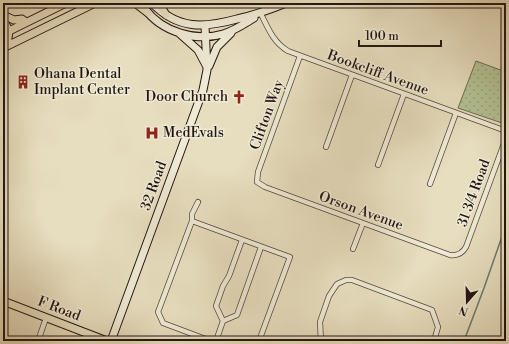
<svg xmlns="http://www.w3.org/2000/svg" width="509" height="344" font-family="'Libre Bodoni',serif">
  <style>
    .park { fill: url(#park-dots); stroke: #6b6c52 }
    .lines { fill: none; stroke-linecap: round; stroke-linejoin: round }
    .stream { stroke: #697a73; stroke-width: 1.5 }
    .street-casing { stroke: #54483c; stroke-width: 6 }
    .secondary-casing { stroke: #231611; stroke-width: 9 }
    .primary-casing { stroke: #231611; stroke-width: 9 }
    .street { stroke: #efead5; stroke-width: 4.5 }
    .secondary { stroke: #efead5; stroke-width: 7 }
    .primary { stroke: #e7debf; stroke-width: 7 }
    .labels { text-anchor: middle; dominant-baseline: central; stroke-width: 3; stroke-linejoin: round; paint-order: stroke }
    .street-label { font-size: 14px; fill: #231611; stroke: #efead5 }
    .poi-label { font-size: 14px; fill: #231611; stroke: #efead5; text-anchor: start }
  </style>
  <defs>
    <pattern id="park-dots" width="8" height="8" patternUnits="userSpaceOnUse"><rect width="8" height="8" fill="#b3c294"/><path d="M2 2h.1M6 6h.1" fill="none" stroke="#9aa67f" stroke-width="1.8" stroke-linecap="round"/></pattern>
  </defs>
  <rect width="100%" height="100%" fill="#e7debf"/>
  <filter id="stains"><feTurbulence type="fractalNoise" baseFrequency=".005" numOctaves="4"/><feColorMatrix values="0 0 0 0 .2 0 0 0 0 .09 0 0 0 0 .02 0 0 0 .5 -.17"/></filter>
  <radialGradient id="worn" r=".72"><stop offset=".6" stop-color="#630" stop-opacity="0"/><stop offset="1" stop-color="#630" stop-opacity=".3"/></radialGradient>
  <path class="park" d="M 476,61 L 506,72 L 505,124 L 458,108 Z"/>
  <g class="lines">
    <path class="stream" d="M 464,341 L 484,288 L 506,225"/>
    <g class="street-casing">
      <path id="street" d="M 261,14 C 268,28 273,42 288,51 L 506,131
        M 300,56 L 258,172 L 257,182 L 265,187 L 450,255 C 457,256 462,254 466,247 L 506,138
        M 326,147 L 352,75
        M 378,165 L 404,94
        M 430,184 L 456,113
        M 198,202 L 192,214 L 192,221 L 158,312 L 163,323 L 211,341
        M 192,221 L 290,257 L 259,341
        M 353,249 L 363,223
        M 223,321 L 237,315 L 261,247
        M 38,341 L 46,318
        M 216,341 L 223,321 L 216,306 L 223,286 L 229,276 L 242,240
        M 321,341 L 320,322 L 329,296 L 337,284 L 346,280 L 352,280 L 432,310 L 438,327 L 434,341"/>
    </g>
    <g class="secondary-casing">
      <path id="secondary" d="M 152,3 C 178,30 204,28 237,19 C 255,15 269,10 286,3
        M 145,9 C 162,32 196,42 223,34 C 234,31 244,24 254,18
        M 180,34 L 198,50 L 206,65
        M 209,66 L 217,47 L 231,33
        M 111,341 L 203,90 L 207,70 L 205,26"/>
    </g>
    <g class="primary-casing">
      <path id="primary" d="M 135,3 L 148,13
        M 159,3 L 166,15
        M 3,15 L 14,20 L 22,19 L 26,22
        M 3,19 L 9,31 L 7,46
        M 3,34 L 66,3
        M 3,48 L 95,3
        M 3,301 L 107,341"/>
    </g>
    <use href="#street" class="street"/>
    <use href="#secondary" class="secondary"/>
    <use href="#primary" class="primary"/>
  </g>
  <defs>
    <g id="building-bare" transform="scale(1.08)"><path d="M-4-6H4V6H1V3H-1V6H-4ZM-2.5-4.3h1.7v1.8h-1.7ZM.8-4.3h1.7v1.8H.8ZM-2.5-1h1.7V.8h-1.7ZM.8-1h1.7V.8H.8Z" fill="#8f2418" stroke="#efead5" stroke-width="2.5" paint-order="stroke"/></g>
    <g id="church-bare" transform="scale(1.08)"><path d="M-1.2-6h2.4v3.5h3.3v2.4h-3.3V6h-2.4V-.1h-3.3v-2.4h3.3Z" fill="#8f2418" stroke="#efead5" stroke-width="2.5" paint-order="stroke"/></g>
    <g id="hospital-bare" transform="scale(1.08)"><path d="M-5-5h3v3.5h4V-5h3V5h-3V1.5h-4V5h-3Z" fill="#8f2418" stroke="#efead5" stroke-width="2.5" paint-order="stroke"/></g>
  </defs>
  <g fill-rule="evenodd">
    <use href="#building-bare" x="23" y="82"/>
    <use href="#church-bare" x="239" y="97"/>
    <use href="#hospital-bare" x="152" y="133"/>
  </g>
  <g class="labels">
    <g class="street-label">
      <text transform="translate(378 73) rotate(20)">Bookcliff Avenue</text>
      <text transform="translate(267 115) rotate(-70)">Clifton Way</text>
      <text transform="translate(154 186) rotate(-70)">32 Road</text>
      <text transform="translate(474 193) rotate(-70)">31 3/4 Road</text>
      <text transform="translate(361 211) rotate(20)">Orson Avenue</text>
      <text transform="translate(59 309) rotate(21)">F Road</text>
    </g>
    <g class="poi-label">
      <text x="34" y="74">Ohana Dental<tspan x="34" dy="16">Implant Center</tspan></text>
      <text x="228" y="97" text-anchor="end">Door Church</text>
      <text x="163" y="133">MedEvals</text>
    </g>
  </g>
  <rect width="509" height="344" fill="none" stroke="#e7debf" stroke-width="16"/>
  <rect x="4" y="4" width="501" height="336" fill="none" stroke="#231611" stroke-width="2"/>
  <rect x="8" y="8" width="493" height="328" fill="none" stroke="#231611"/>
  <g transform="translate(467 302) rotate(200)" stroke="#efead5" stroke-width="3" paint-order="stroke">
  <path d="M0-3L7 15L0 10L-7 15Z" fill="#231611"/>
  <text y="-6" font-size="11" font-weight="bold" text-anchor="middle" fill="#231611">N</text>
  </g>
  <path d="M359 40v6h82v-6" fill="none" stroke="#231611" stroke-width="2"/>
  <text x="365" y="40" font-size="12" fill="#231611" stroke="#efead5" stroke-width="3" paint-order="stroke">100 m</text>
  <rect width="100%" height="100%" filter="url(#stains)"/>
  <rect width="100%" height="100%" fill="url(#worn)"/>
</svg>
